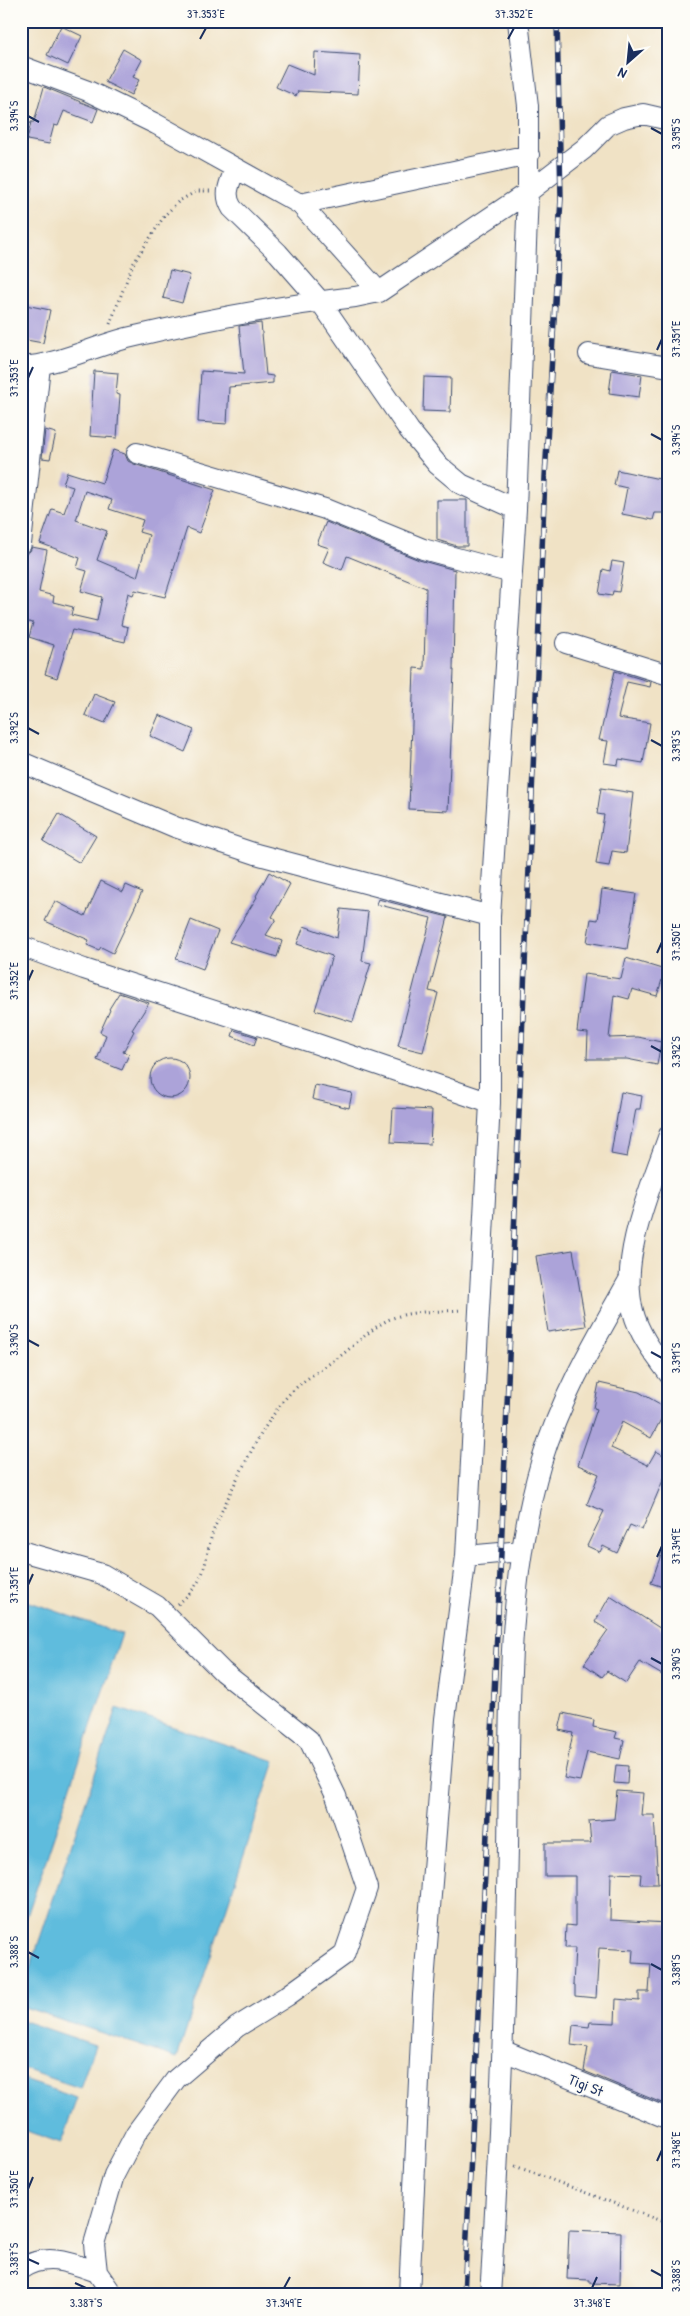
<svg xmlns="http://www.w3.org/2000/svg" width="690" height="2316" font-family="'Patrick Hand',sans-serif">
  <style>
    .water { fill: #5ebcdd; stroke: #3c769e }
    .building { fill: #aca3d9; fill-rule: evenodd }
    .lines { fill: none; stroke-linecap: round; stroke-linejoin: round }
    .minor-casing { stroke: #3b4a6d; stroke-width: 22 }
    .path { stroke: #3b4a6d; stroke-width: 3; stroke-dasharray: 1 4; stroke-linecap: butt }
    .minor { stroke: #fff; stroke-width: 20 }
    .rail-casing { stroke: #1b2f5e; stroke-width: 5.5 }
    .rail { stroke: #fdfcf7; stroke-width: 4; stroke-dasharray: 11; stroke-linecap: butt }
    .ticks { fill: none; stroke: #1b2f5e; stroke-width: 2 }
    .labels { text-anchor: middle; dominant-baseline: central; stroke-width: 4; stroke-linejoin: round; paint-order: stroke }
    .street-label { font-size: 15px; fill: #1b2f5e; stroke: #fdfcf7 }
    .neatline { fill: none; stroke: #1b2f5e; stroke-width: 2 }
    .ticks-label { font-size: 12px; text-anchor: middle; fill: #1b2f5e }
  </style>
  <rect width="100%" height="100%" fill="#fdfcf7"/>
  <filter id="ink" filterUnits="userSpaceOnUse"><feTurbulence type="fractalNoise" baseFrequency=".02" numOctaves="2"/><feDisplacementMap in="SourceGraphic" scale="10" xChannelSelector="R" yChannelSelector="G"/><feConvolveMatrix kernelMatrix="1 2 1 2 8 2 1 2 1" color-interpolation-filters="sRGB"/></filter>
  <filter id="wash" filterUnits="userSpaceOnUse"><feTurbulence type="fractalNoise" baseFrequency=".0096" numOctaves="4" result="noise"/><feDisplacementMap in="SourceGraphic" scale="20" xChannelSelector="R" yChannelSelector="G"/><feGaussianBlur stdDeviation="1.12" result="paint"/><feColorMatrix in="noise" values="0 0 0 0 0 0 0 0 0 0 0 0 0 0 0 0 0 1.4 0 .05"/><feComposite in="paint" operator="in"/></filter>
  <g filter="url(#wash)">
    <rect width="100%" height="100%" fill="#f0e2c5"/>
    <path class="water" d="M 21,1599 L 122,1634 L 21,1934 Z
      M 117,1708 L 275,1761 L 177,2058 L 21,2006 L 21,1995 Z
      M 21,2020 L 95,2045 L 80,2088 L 21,2068 Z
      M 21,2079 L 77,2098 L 61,2143 L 21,2129 Z"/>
    <g id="blocks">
      <path class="building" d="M 61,26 L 82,36 L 68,65 L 47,55 Z
        M 123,49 L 142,60 L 133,77 L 139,80 L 131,95 L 105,82 Z
        M 315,52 L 360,55 L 358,94 L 298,91 L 296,96 L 276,87 L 287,64 L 314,75 Z
        M 44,87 L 98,109 L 93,122 L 64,111 L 58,126 L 54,125 L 49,144 L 27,140 L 31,122 L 34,122 Z
        M 170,270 L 190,275 L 182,303 L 163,298 Z
        M 21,304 L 50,310 L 43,343 L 21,339 Z
        M 261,323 L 266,375 L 273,376 L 273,383 L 229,387 L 227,424 L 198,422 L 201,371 L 244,374 L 239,326 Z
        M 612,370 L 642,375 L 639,397 L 609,393 Z
        M 94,371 L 118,373 L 116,394 L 120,395 L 117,438 L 90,436 Z
        M 424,377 L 451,378 L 450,412 L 423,411 Z
        M 45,430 L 56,433 L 50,459 L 42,458 Z
        M 113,450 L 125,454 L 128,461 L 134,464 L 215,490 L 199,533 L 187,528 L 165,597 L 135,590 L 133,595 L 128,593 L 121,625 L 128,627 L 125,642 L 72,630 L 57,678 L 45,674 L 54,645 L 29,637 L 33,623 L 21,620 L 21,568 L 24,555 L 30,551 L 32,547 L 47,550 L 39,592 L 54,596 L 53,602 L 73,607 L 71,615 L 97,621 L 102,597 L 81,591 L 87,571 L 77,568 L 80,558 L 40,543 L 52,509 L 64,513 L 73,487 L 63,484 L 67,472 L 102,483 ZM 85,491 L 112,500 L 109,509 L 143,520 L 139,532 L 149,535 L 137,577 L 97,560 L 107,531 L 76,520 Z
        M 617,470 L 669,481 L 669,513 L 655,513 L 653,520 L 622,514 L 627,488 L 614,485 Z
        M 437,500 L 467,500 L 467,546 L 457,546 L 437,540 Z
        M 326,522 L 419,560 L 455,570 L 453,670 L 454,670 L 448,811 L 409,809 L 414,668 L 424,669 L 426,588 L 347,556 L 342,570 L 323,562 L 329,548 L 317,544 Z
        M 612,561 L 624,563 L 619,592 L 613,591 L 612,596 L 599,594 L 603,569 L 610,571 Z
        M 615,671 L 651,682 L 650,687 L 627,682 L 618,718 L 650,723 L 643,763 L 619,759 L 618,765 L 604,763 L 608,741 L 599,740 Z
        M 94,694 L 115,702 L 105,723 L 85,715 Z
        M 159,715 L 194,730 L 185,752 L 150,736 Z
        M 601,788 L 633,793 L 626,853 L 612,851 L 609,866 L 596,864 L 604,815 L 597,814 Z
        M 59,814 L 96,836 L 80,863 L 43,841 Z
        M 269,872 L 290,884 L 272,917 L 276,919 L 266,935 L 282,941 L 277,957 L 229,942 L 257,897 L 256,896 Z
        M 101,881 L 123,892 L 126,885 L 142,892 L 113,953 L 101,947 L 99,950 L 87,945 L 89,940 L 45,921 L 55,901 L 85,916 Z
        M 602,889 L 636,894 L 627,949 L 587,942 L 591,919 L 598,920 Z
        M 378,899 L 448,917 L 429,991 L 438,993 L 423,1052 L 398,1046 L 431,918 L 376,904 Z
        M 341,909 L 368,912 L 362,961 L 371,963 L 353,1022 L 315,1010 L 332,956 L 297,944 L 304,926 L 337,938 Z
        M 191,920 L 218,931 L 203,969 L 176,959 Z
        M 626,958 L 665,970 L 657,996 L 632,989 L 629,999 L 614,995 L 609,1038 L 638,1037 L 661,1042 L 657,1065 L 627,1059 L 587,1059 L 588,1033 L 577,1032 L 584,974 L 621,979 Z
        M 119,993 L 149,1003 L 132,1030 L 134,1031 L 123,1052 L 129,1054 L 122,1070 L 97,1060 L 106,1035 L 100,1032 L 110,1010 L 109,1009 Z
        M 234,1030 L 257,1037 L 254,1045 L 232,1036 Z
        M150 1078a20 20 0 1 1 40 0a20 20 0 1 1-40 0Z
        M 315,1085 L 352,1093 L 349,1108 L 312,1099 Z
        M 621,1092 L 642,1096 L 640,1109 L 636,1109 L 627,1157 L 611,1154 Z
        M 393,1108 L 432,1110 L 430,1144 L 391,1142 Z
        M 573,1250 L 586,1326 L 548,1332 L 536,1256 Z
        M 599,1383 L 639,1392 L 667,1408 L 651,1438 L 622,1422 L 611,1448 L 648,1465 L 656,1451 L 669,1458 L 669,1480 L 664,1478 L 642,1530 L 630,1525 L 617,1553 L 603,1546 L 600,1552 L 587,1546 L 604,1511 L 587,1504 L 599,1474 L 578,1465 L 597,1409 L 594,1408 Z
        M 667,1538 L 669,1539 L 669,1589 L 651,1583 Z
        M 610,1596 L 669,1634 L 669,1679 L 640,1662 L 626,1683 L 607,1671 L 602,1677 L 584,1664 L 608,1630 L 595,1622 Z
        M 563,1713 L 594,1720 L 593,1727 L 617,1732 L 615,1738 L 624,1740 L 620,1759 L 587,1752 L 580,1781 L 564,1778 L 573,1733 L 559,1730 Z
        M 616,1765 L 628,1766 L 627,1784 L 614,1783 Z
        M 617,1791 L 643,1793 L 641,1815 L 654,1815 L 658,1884 L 640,1884 L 641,1874 L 611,1873 L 610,1920 L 669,1923 L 669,2106 L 584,2071 L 588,2047 L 571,2045 L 573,2025 L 589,2027 L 590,2022 L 615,2023 L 616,1999 L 639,2001 L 639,1992 L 649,1992 L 651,1964 L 632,1963 L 633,1950 L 599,1948 L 596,1998 L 575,1996 L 575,1986 L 573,1985 L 575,1948 L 565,1948 L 566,1925 L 575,1926 L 575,1876 L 545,1876 L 545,1843 L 591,1843 L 589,1821 L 614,1819 Z
        M 569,2230 L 621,2232 L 620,2284 L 590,2283 L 590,2280 L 567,2279 Z"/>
    </g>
  </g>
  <g filter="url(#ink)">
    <use href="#blocks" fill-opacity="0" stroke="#3b4a6d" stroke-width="1"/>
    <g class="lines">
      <g class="minor-casing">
        <path id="minor" d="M 21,66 L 88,91 L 156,124 L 300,204 L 529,155
          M 235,169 C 230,183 223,194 232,208 L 278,253 L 320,301 L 409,430 L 437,464 L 461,484 L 516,509
          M 300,204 L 379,292
          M 589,354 L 669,367
          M 21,367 C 57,365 92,347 127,338 C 202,320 278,306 355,297 L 379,292 L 528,192 L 584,149 L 608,125 L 624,118 L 643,114 L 669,120
          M 137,453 L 325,509 L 423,549 L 512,573
          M 21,544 L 40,366
          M 566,643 L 669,675
          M 21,762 L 175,827 L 256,854 L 490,916
          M 21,946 L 84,969 L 317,1044 L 490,1103
          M 669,1135 C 651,1187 619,1256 633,1311 C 639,1335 655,1355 669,1374
          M 21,1551 L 102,1574 L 157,1606 L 223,1672 L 309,1740 L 336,1796 L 367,1888 L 344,1955 L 287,1996 L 237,2027 L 176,2079 L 136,2133 L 114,2175 L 94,2244 L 97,2272 L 113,2295
          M 466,1556 L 522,1551
          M 504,2051 L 669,2119
          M 21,2269 C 46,2252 71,2263 97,2272
          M 409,2295 L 423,1995 L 445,1719 L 466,1556 L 490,1103 L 490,916 L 516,509 L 528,192 L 528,106 L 518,21
          M 490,2295 C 500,2145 505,1996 508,1847 C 510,1720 505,1586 541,1463 C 561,1397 595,1340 629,1280"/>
      </g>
      <path class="path" d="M 110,324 L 133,264 L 165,215 L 179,201 L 197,191 L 212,191
        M 178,1604 C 213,1575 201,1560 216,1524 C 233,1486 256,1437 281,1404 C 296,1383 323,1369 343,1354 C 357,1343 371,1329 386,1321 C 407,1310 438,1312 461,1310
        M 515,2166 L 669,2224"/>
      <use href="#minor" class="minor"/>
      <g class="rail-casing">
        <path id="rail" d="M 464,2295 L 501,1553 L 545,477 L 561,198 L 557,21"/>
      </g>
      <use href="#rail" class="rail"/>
    </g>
  </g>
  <path class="ticks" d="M 200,39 L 206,28M 508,39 L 514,28M 28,116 L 39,122M 651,128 L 662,134M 657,350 L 662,339M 28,378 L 33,367M 651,434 L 662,440M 28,728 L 39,734M 651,740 L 662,746M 657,953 L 662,942M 28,981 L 33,970M 651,1046 L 662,1052M 28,1340 L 39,1346M 651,1352 L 662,1358M 657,1557 L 662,1546M 28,1585 L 33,1574M 651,1658 L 662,1664M 28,1952 L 39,1958M 651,1964 L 662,1970M 657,2161 L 662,2150M 28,2189 L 33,2177M 28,2259 L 39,2264M 651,2270 L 662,2276M 75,2283 L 86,2288M 284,2288 L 290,2277M 592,2288 L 597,2277"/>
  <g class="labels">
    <g class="street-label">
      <text transform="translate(586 2085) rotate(22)">Tigi St</text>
    </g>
  </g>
  <rect width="690" height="2316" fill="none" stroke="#fdfcf7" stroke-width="55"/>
  <g transform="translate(628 62) rotate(207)" stroke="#fdfcf7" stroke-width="4" paint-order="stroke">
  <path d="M0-4L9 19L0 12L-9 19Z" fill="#1b2f5e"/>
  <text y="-8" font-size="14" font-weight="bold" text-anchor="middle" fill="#1b2f5e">N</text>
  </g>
  <rect x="28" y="28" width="634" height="2260" class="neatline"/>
  <g class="ticks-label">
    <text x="206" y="18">37.353°E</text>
    <text x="514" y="18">37.352°E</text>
    <text transform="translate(14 116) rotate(-90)" y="4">3.394°S</text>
    <text transform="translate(676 134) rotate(-90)" y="4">3.395°S</text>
    <text transform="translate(676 339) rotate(-90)" y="4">37.351°E</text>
    <text transform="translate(14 378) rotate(-90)" y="4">37.353°E</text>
    <text transform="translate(676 440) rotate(-90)" y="4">3.394°S</text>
    <text transform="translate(14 728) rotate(-90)" y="4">3.392°S</text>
    <text transform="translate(676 746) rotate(-90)" y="4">3.393°S</text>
    <text transform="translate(676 942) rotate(-90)" y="4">37.350°E</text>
    <text transform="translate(14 981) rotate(-90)" y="4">37.352°E</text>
    <text transform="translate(676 1052) rotate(-90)" y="4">3.392°S</text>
    <text transform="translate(14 1340) rotate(-90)" y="4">3.390°S</text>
    <text transform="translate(676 1358) rotate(-90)" y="4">3.391°S</text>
    <text transform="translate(676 1546) rotate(-90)" y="4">37.349°E</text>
    <text transform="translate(14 1585) rotate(-90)" y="4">37.351°E</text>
    <text transform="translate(676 1664) rotate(-90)" y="4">3.390°S</text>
    <text transform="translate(14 1952) rotate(-90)" y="4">3.388°S</text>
    <text transform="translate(676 1970) rotate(-90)" y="4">3.389°S</text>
    <text transform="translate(676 2150) rotate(-90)" y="4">37.348°E</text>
    <text transform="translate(14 2189) rotate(-90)" y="4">37.350°E</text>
    <text transform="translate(14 2259) rotate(-90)" y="4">3.387°S</text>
    <text transform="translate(676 2276) rotate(-90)" y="4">3.388°S</text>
    <text x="86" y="2307">3.387°S</text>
    <text x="284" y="2307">37.349°E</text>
    <text x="592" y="2307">37.348°E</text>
  </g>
</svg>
